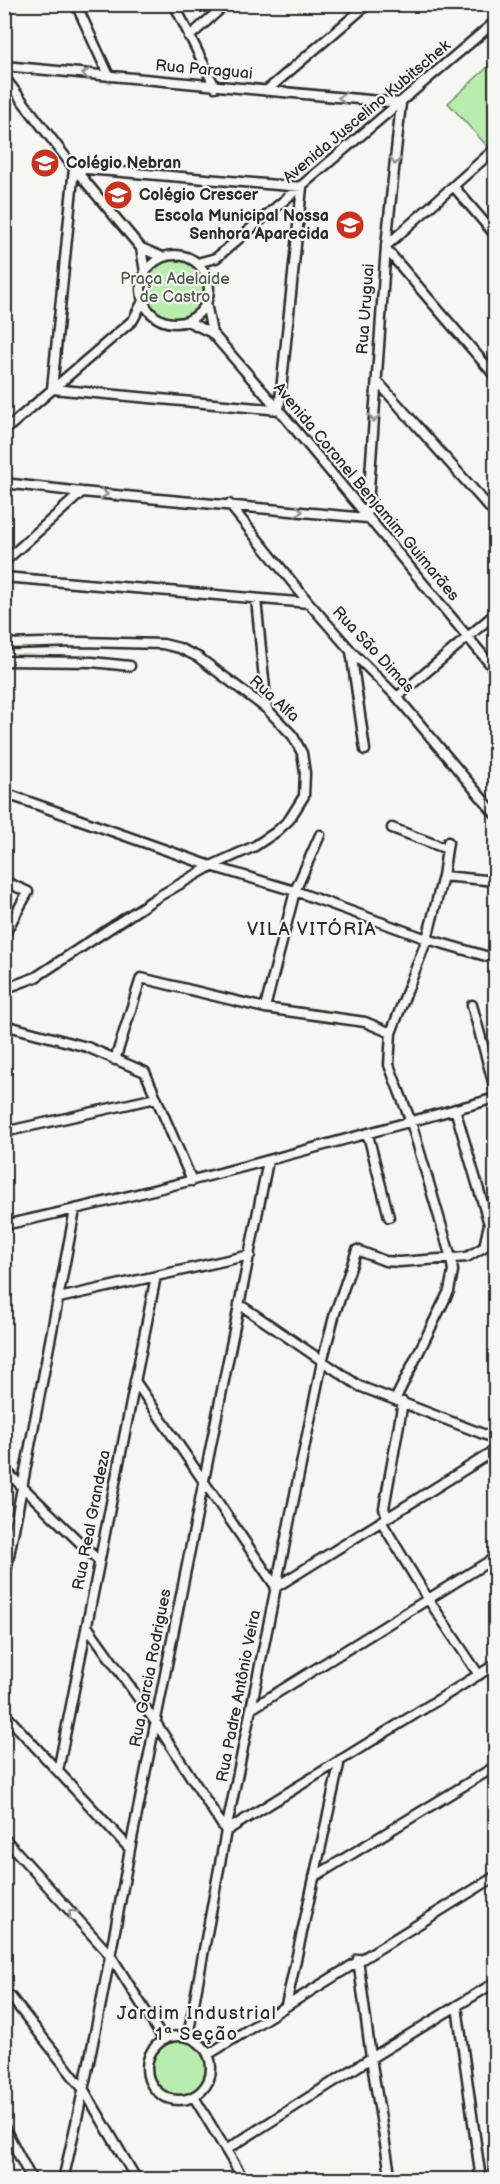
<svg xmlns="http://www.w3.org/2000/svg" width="500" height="2184" font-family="'Balsamiq Sans',sans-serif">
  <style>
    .green { fill: #b9edae; stroke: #728c6c; stroke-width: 1.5 }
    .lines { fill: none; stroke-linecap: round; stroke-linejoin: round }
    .minor-casing { stroke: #2b2b2b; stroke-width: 13 }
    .minor { stroke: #f6f6f2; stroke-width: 8 }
    .oneway { stroke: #90908e }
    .labels { text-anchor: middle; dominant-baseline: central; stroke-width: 4.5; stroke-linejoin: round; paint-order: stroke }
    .street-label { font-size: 16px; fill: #2b2b2b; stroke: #f6f6f2 }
    .poi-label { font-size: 16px; font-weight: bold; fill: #2b2b2b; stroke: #f6f6f2; text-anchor: start }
    .park-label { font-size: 16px; fill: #4e5c4c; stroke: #f6f6f2 }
    .neighbourhood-label { font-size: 18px; letter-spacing: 1.5px; fill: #2b2b2b; stroke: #f6f6f2 }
  </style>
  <rect width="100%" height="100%" fill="#f6f6f2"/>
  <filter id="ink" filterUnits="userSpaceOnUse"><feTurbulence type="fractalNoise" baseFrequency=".0167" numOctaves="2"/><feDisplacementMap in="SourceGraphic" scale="12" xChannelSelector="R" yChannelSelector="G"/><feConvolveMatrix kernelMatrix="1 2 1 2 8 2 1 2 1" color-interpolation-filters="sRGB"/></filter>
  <g filter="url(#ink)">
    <path class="green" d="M 490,65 L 495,71 L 496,138 L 487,146 L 448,103 Z
      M144 288a31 31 0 1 1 62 0a31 31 0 1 1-62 0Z
      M151 2068a28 28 0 1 1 56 0a28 28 0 1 1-56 0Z"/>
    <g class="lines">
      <g class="minor-casing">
        <path id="minor" d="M 76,4 L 109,76
          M 174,4 L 215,87
          M 189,37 L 226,4
          M 4,66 L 401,103 L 386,246 L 367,518 L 82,492 L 4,483
          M 4,77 L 74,168 L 141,248 L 162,257
          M 266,91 L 368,4
          M 74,168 L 302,187 L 279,410 L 52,389 Z
          M 454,187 L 496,236
          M 386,246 L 496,148
          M 141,248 L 145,272
          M 386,249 L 496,377
          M141 289a34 34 0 1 1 68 0a34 34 0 1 1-68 0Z
          M 197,263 L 216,258 L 496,21
          M 206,303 L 212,333
          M 187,321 L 212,333 L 279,410 L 496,671
          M 377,381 L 496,515
          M 4,431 L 133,320 L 143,301
          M 229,504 L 309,603 L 351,651 L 397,697 L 496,815
          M 4,562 L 82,492
          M 4,577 L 309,603
          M 256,599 L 267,709
          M 4,644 L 81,642 L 163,644 L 179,648 L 198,657 L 267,709 L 293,736 L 302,753 L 305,773 L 304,796 L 289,820 L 276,832 L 255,846 L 211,866 L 156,898 L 36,977 L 4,989
          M 351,651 L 365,750
          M 4,661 L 92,662 L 130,666
          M 397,697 L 496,613
          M 4,793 L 211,866 L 295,891 L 427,939 L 496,959
          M 392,828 L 447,849
          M 443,876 L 496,881
          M 4,881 L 28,892 L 4,935
          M 472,1005 L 496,1093
          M 265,1008 L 295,891 L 320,835
          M 4,1025 L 87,1047 L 145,1072 L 192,1181
          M 115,1060 L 141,978 L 265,1008 L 365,1022 L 391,1033
          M 4,1132 L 156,1098
          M 368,1135 L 389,1217
          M 4,1225 C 170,1189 332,1143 496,1098
          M 59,1298 L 250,1255
          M 239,1304 L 359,1386 L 496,1439
          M 135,1381 L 276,1587 L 496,1450
          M 395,1400 L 449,1291 L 453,1271 L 451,1258 L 411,1122 L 389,1065 L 391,1033 L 427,939 L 443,876 L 448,842
          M 4,1469 L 99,1561
          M 387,1517 L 384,1508 L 403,1402
          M 381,1521 L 428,1599 L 479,1675
          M 4,1582 L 75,1210
          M 87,1626 L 156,1723 L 226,1831 L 496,1664
          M 251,1709 L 496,1557
          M 4,1713 L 130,1849
          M 58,1771 L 156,1276
          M 4,1838 L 111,1956 L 163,2039
          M 314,1877 L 496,1766
          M 358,1959 L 371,2058 L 391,2180
          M 10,1996 L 84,2090 L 137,2180
          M 286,2005 L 340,1760
          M 457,2006 L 481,2180
          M147 2068a32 32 0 1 1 64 0a32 32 0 1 1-64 0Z
          M 188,2036 L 226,1831 L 322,1362 L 335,1313 L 357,1250 L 385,1261 L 399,1262 L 467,1257 L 484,1247 L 489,1224 L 455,1109
          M 209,2054 L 496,1876
          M 194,2097 L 244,2180
          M 4,2127 L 32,2180
          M 226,2150 L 371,2058 L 496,1982
          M 63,2180 C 89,2070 110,1960 130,1849 L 268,1161"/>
      </g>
      <use href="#minor" class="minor"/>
    </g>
    <defs><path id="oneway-chevron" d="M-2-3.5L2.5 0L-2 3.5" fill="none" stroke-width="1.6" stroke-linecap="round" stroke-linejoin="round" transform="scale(1.5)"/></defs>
    <g class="oneway">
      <use href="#oneway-chevron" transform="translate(86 74) rotate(-175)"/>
      <use href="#oneway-chevron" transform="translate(342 98) rotate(-175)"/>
      <use href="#oneway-chevron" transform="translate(395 161) rotate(96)"/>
      <use href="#oneway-chevron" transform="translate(374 418) rotate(94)"/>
      <use href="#oneway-chevron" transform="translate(104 494) rotate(5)"/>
      <use href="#oneway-chevron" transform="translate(299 511) rotate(6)"/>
      <use href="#oneway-chevron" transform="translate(72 1913) rotate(-132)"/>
    </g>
  </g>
  <defs>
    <g id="school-disc" transform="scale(1.5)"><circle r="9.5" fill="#c8321e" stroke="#f6f6f2"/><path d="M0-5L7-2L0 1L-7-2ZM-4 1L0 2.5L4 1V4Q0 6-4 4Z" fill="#fff"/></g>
    <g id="university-disc" transform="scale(1.5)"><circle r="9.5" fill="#c8321e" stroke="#f6f6f2"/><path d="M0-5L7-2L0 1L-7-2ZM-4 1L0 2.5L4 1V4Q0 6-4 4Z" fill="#fff"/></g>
  </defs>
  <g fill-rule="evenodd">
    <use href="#school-disc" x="45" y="163"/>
    <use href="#university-disc" x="118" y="195"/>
    <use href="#school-disc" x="350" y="225"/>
  </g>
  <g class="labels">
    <g class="street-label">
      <text transform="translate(204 70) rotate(5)">Rua Paraguai</text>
      <text transform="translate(367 112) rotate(-40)">Avenida Juscelino Kubitschek</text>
      <text transform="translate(366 309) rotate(-86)">Rua Uruguai</text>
      <text transform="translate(366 492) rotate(50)">Avenida Coronel Benjamim Guimarães</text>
      <text transform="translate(373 650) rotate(47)">Rua São Dimas</text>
      <text transform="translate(274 699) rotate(42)">Rua Alfa</text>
      <text transform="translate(92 1520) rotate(-79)">Rua Real Grandeza</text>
      <text transform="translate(151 1668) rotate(-79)">Rua Garcia Rodrigues</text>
      <text transform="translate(239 1696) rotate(-79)">Rua Padre Antônio Veira</text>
    </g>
    <g class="poi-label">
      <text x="66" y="163">Colégio Nebran</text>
      <text x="139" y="195">Colégio Crescer</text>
      <text x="329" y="216" text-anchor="end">Escola Municipal Nossa<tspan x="329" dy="18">Senhora Aparecida</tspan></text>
    </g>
    <g class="park-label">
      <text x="175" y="279">Praça Adelaide<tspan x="175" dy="18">de Castro</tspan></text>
    </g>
    <g class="neighbourhood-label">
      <text x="312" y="929">VILA VITÓRIA</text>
      <text x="197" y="2013">Jardim Industrial<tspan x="197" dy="21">1ª Seção</tspan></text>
    </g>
  </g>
  <rect width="500" height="2184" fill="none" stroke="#f6f6f2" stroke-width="24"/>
  <rect x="12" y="12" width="476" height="2160" fill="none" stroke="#2b2b2b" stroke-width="2" filter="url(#ink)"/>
</svg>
